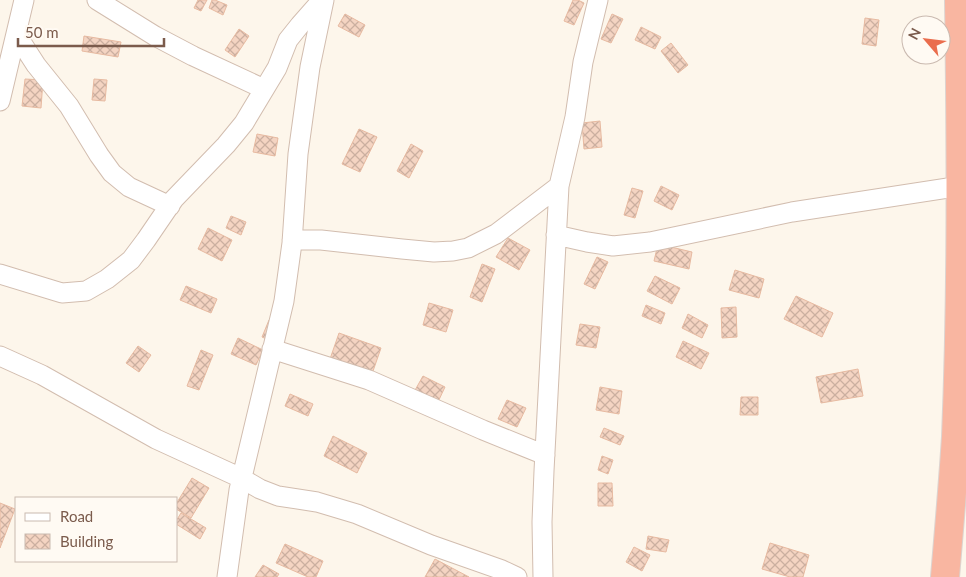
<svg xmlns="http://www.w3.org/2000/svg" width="966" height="577" font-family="Lato,sans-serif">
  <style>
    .building { fill: url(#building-cross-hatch); stroke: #e7baa1 }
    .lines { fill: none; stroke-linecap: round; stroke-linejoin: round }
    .minor-casing { stroke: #d2bdaf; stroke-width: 21 }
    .highway-casing { stroke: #ddd4d0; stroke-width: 30 }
    .minor { stroke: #fff; stroke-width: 19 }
    .highway { stroke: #f9b6a1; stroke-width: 28 }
  </style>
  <defs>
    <pattern id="building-cross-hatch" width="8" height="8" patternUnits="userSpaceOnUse" patternTransform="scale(1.25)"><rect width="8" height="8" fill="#f4d4c2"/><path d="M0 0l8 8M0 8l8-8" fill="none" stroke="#cbafa0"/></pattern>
  </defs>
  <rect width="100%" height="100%" fill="#fdf6eb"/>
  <path class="building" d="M 198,0 L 207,0 L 201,11 L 194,8 Z
    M 212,0 L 215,0 L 227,5 L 223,15 L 209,8 Z
    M 573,0 L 578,0 L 584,3 L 574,25 L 564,21 Z
    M 345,14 L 365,25 L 359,37 L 338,26 Z
    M 612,14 L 623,19 L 611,43 L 601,39 Z
    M 865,18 L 879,20 L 876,46 L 862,44 Z
    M 641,27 L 661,37 L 655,49 L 635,40 Z
    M 239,29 L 249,36 L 235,57 L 225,50 Z
    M 84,36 L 121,42 L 118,57 L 82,51 Z
    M 671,43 L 688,65 L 678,73 L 661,51 Z
    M 25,79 L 43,80 L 41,108 L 22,106 Z
    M 94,79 L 107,80 L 105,101 L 92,100 Z
    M 600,121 L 602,147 L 584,149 L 582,123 Z
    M 359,129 L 377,137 L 360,172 L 342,164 Z
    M 257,134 L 278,138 L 275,156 L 253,152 Z
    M 411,144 L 423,151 L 409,178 L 397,171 Z
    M 661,186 L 679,195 L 672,210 L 654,201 Z
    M 632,188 L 643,191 L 635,218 L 624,215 Z
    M 231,216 L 246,222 L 241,235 L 226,228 Z
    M 208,228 L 232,240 L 222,261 L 198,249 Z
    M 508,238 L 530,250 L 519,270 L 496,257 Z
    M 658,244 L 692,252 L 689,269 L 654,261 Z
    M 597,257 L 608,262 L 595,289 L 584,284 Z
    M 482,264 L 495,269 L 482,302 L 470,297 Z
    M 735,270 L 764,279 L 759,298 L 729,290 Z
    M 655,276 L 680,288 L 672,304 L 647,291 Z
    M 186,286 L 217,299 L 211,313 L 180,300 Z
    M 796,296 L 833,313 L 822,337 L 784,319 Z
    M 429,303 L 453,310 L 446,332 L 423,325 Z
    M 646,305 L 665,313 L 661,324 L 642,316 Z
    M 736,307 L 737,337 L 722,338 L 721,308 Z
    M 688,314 L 708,325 L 702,338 L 682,328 Z
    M 269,320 L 278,325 L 271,341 L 262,337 Z
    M 580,324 L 600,327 L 596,348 L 576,345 Z
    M 339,333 L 381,348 L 372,374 L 330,359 Z
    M 238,338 L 263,350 L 256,365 L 231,354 Z
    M 683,341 L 709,353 L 701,369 L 676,357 Z
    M 138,346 L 151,355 L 139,372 L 126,363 Z
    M 201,350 L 213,355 L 199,390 L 187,386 Z
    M 858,369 L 863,396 L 821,403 L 816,377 Z
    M 423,376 L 445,387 L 437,404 L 414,392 Z
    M 600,387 L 622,391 L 619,414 L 596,410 Z
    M 290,394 L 313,404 L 308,416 L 285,406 Z
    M 741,397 L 758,397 L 758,415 L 740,415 Z
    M 507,400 L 526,408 L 517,427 L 498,419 Z
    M 604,428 L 624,436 L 620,445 L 600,437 Z
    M 333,436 L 367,453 L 357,473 L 324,456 Z
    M 602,456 L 613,460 L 608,474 L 598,470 Z
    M 192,478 L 209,488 L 191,518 L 176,509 L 176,504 Z
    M 598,483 L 612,483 L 613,506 L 598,506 Z
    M 0,503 L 15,509 L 0,548 Z
    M 181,513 L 206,528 L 200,539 L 176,524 L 176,521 Z
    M 648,536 L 669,540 L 666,552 L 646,549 Z
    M 770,543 L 809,555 L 803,577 L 790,577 L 762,569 Z
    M 285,544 L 323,561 L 316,577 L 308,577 L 276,563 Z
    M 634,547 L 650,555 L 642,571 L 626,562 Z
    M 435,559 L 469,577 L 425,577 Z
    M 263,565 L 279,574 L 277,577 L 255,577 Z"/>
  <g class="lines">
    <g class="minor-casing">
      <path id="minor" d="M 97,0 L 155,36 L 193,56 L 264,89
        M 16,34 L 36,65 L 69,106 L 99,155 L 112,173 L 129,187 L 170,206
        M 0,101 L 24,0
        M 556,235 L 587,242 L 613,246 L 650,242 L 792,212 L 961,186
        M 292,240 L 321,240 L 402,249 L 434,252 L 453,251 L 468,248 L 496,234 L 559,186
        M 0,274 L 62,293 L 86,291 L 107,279 L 131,260 L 146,240 L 174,199 L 226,145 L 244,123 L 277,68 L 288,40 L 300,25 L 322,0
        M 272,349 L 369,380 L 483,430 L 545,455
        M 0,356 L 42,375 L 156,439 L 241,478 L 260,489 L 278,496 L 317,502 L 357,514 L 431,545 L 502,570 L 517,577
        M 227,577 L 239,490 L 284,301 L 292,243 L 298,154 L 310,67 L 324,0
        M 543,577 L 542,522 L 544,471 L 559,186 L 575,117 L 583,62 L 598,0"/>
    </g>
    <g class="highway-casing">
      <path id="highway" d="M 945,577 C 949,530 953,484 956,437 C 962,291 961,146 959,0"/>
    </g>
    <use href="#minor" class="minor"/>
    <use href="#highway" class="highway"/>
  </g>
  <rect x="15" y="497" width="162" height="65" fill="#fffaf3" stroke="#cabab0"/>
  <rect x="25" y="513" width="25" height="8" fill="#ffffff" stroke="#cabab0"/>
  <text x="60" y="522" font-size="15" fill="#7b5b4c">Road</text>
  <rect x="25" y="534" width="25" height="15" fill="url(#building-cross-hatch)" stroke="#cabab0"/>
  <text x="60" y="547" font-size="15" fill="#7b5b4c">Building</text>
  <g transform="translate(926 40) rotate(298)"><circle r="24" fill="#fffaf3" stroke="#cabab0"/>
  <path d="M0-4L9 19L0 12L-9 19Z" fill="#ea6d4d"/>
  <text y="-8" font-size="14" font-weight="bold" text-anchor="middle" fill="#7b5b4c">N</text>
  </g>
  <path d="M18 38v8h146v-8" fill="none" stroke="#7b5b4c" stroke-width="2.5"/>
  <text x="25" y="38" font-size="15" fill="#7b5b4c" stroke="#fffaf3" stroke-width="4" paint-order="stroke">50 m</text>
</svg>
